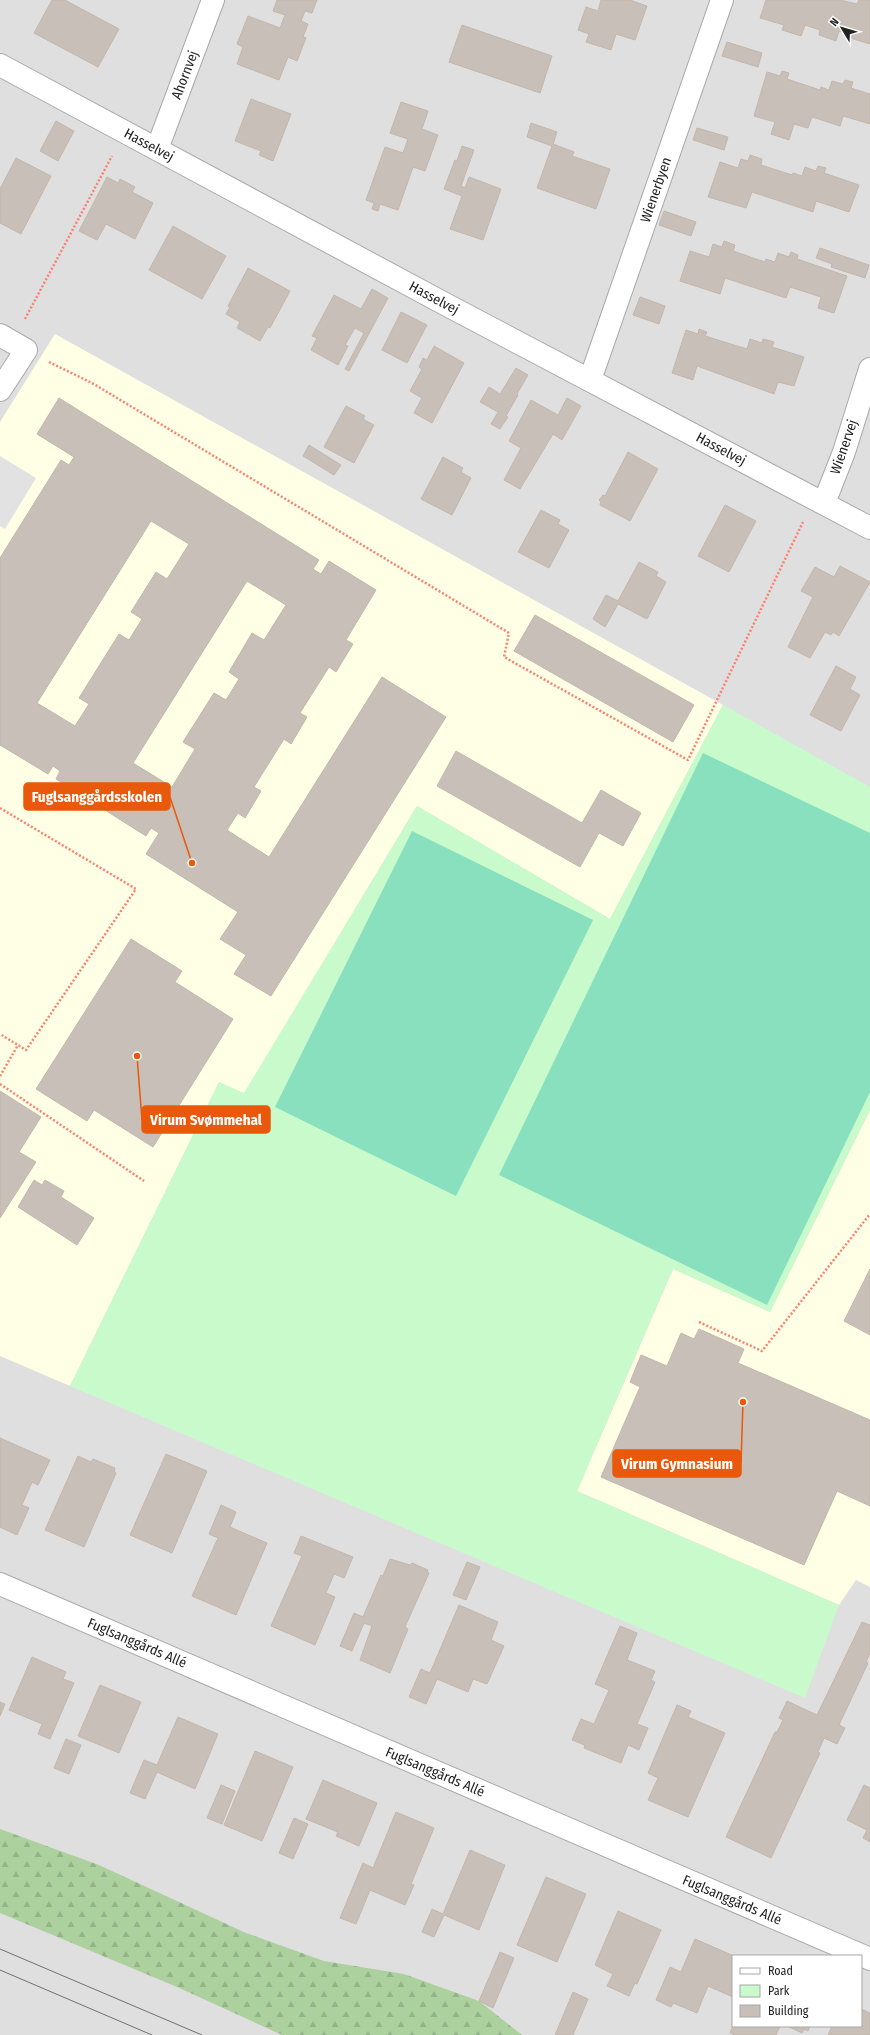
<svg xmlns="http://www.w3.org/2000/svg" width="870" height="2035" font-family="'Fira Sans Condensed',sans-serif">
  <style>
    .residential { fill: #e0dfdf; fill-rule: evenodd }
    .education { fill: #ffffe5 }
    .forest { fill: url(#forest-firs) }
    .park { fill: #c8facc }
    .pitch { fill: #88e0be }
    .parking { fill: #e2e2e2 }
    .building { fill: #c7bfb8; stroke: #c4b6ab; fill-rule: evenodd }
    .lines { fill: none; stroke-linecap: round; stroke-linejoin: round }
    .minor-casing { stroke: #a9a9a9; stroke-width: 24 }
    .path { stroke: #fa8072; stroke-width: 2.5; stroke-dasharray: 2 2; stroke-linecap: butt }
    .minor { stroke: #fff; stroke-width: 22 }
    .tram { stroke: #707070; stroke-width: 1 }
    .labels { text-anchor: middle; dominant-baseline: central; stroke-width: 3.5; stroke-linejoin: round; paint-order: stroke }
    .street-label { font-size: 14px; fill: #222; stroke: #fff }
    .leader { fill: none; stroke: #e8590c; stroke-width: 1.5 }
    .callout-dot { fill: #e8590c; stroke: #fff; stroke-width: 1.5 }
    .callout { fill: #e8590c; stroke: #e8590c; stroke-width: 1.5 }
    .callout-label { font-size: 15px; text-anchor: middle; font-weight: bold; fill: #fff }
  </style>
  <defs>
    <pattern id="forest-firs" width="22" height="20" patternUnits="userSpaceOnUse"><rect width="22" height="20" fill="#add19e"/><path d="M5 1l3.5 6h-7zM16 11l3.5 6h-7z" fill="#95b388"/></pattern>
  </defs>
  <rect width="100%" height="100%" fill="#f2efe9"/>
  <path class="residential" d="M 0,0 L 870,0 L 870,2035 L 0,2035 ZM 733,1956 L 861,1956 L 861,2026 L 733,2026 Z"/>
  <path class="education" d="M 55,334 L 723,705 L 610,919 L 417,806 L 244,1094 L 219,1082 L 70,1386 L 0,1356 L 0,422 Z
    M 870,1110 L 870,1587 L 856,1580 L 839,1605 L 577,1491 L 673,1269 L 770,1312 Z"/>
  <path class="forest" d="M 0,1829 L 99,1865 L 246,1933 L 324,1961 L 404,1974 L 479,2001 L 522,2035 L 282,2035 L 177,1987 L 0,1913 Z"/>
  <path class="park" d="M 723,705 L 870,787 L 870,1110 L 770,1312 L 673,1269 L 577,1491 L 839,1605 L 805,1698 L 70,1386 L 219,1082 L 244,1093 L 417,806 L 610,919 Z"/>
  <path class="pitch" d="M 703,753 L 870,833 L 870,1092 L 767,1305 L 499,1175 Z
    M 412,831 L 593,920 L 456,1196 L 275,1107 Z"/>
  <path class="parking" d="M 0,456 L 36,478 L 5,529 L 0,526 Z"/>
  <path class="building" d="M 52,0 L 65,0 L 119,29 L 98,67 L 34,33 Z
    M 277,0 L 317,0 L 312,13 L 305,11 L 301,21 L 308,24 L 303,37 L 306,38 L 297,61 L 288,57 L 279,80 L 237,64 L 243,47 L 237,44 L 248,16 L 280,28 L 285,15 L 273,11 Z
    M 601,0 L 630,0 L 647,6 L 635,40 L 616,34 L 611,50 L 586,42 L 589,34 L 578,30 L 586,7 L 598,11 Z
    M 766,0 L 840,0 L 857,4 L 859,0 L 870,0 L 870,44 L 847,37 L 848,34 L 839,31 L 836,41 L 819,35 L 820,30 L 805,25 L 801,36 L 782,30 L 784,25 L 760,18 Z
    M 462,25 L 552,56 L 540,93 L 449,62 Z
    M 727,42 L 762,53 L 758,67 L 722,56 Z
    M 782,71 L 789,73 L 787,79 L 820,90 L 821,87 L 829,90 L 832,81 L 843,84 L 845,80 L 853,82 L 851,88 L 870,94 L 870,124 L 843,116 L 840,126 L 812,117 L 808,128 L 794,124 L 789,140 L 771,134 L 775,122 L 754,116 L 767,72 L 780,76 Z
    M 251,99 L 291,114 L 273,161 L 259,155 L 261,151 L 235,141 Z
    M 401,102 L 428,111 L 422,129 L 438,135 L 425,171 L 413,167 L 398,210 L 380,204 L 378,211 L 372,209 L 374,203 L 366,200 L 385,147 L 403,153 L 408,139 L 390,133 Z
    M 56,121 L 74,131 L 58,161 L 40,151 Z
    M 531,123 L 557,132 L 553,144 L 574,152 L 572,156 L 610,169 L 596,209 L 537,188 L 552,146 L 527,137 Z
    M 697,128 L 728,137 L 724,150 L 693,140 Z
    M 462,146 L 474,150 L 461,186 L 465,188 L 469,177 L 501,189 L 483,240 L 450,229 L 462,196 L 444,189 L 455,160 L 457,161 Z
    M 750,155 L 762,159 L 761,165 L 792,175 L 793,173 L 802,176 L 805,167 L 816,171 L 818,166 L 826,168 L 824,173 L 859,185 L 849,212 L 816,201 L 813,212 L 752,192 L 746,208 L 708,197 L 720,162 L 738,168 L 741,159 L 748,161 Z
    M 16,158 L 51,176 L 21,234 L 0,223 L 0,189 Z
    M 107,177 L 118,183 L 120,179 L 135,187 L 132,192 L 153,203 L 135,239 L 106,224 L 97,240 L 79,231 Z
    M 664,211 L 696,222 L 691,236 L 659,225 Z
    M 173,226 L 226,256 L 202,299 L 149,270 Z
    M 724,241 L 735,245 L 733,251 L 765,262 L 766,259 L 775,262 L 778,253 L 789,257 L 791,252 L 798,255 L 797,259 L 847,276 L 834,313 L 818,308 L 821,297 L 790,287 L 786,298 L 725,278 L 720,294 L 680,281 L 690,251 L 709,257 L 713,244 L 722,247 Z
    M 820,248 L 869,265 L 865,278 L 831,267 L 832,264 L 816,258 Z
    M 248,268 L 290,291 L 270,328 L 268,327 L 260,341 L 237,328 L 240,322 L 226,314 L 230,307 L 228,306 Z
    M 372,289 L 388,298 L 349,371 L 345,369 L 364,333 L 355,328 L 345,345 L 348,346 L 338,365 L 311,350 L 317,338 L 312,336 L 334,295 L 361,309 Z
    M 640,297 L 665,306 L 659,324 L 633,315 Z
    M 401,312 L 427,325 L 407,363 L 382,350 Z
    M 699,329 L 707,332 L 705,336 L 747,349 L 750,339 L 762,343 L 763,339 L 774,342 L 772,347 L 804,357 L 794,386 L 778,382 L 774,394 L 697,366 L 693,380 L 672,373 L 686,330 L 698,334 Z
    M 434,346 L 464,363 L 432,423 L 414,413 L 422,398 L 410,391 L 422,369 L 419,367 L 423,358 L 427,360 Z
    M 516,368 L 528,375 L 517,394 L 518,395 L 506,416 L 508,417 L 500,429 L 491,424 L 498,412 L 480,402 L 489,387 L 500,394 Z
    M 59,398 L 319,560 L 313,569 L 321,574 L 329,561 L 376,590 L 346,640 L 353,644 L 336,672 L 329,667 L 300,713 L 307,717 L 291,744 L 284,739 L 254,787 L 261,791 L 245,818 L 238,813 L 227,830 L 269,857 L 382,677 L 446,717 L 271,996 L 234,974 L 246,955 L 220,939 L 238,912 L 146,854 L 159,833 L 151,828 L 146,836 L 56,779 L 60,771 L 53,766 L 48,774 L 0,745 L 0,558 L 61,460 L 69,465 L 74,457 L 37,434 ZM 151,521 L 189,544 L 167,579 L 156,572 L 131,612 L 142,619 L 129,640 L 119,634 L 79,698 L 89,704 L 75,726 L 37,703 ZM 247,581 L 286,605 L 264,640 L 252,633 L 229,672 L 239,679 L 226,700 L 214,693 L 183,742 L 195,749 L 172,787 L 133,763 Z
    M 567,398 L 581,406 L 562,440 L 553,434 L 520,489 L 504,480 L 521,448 L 509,441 L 531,400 L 558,415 Z
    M 346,406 L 365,416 L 363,419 L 374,425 L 354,463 L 324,447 Z
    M 309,445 L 341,465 L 334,475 L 303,456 Z
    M 628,452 L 658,469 L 630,521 L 600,505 L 601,502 L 599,500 L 603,495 L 605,496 Z
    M 443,457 L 463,468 L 461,472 L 471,478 L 452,515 L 421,499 Z
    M 725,505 L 756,521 L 729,572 L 698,556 Z
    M 541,510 L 560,520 L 558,524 L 569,530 L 549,568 L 518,552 Z
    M 639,562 L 658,572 L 656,576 L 666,582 L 647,619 L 618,604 L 605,627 L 593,619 L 606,595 L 618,601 Z
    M 840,566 L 870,582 L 839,636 L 833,632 L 831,635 L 825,632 L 810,658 L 788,647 L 813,597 L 801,591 L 815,567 L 834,577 Z
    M 535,615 L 694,705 L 673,742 L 514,651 Z
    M 836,666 L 856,677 L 850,689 L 860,695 L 841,731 L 810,715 Z
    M 456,751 L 582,823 L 601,790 L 641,813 L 623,846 L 599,833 L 580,867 L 437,786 Z
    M 131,939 L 182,971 L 175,982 L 233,1019 L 153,1147 L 94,1110 L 87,1121 L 36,1089 Z
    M 0,1091 L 41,1117 L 19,1152 L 36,1162 L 0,1218 Z
    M 34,1180 L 42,1185 L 45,1180 L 57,1187 L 64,1191 L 61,1197 L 94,1218 L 77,1245 L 18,1207 Z
    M 870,1269 L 870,1335 L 844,1321 Z
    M 699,1329 L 744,1349 L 738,1363 L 870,1420 L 870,1506 L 837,1491 L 804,1565 L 601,1477 L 640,1387 L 630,1382 L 641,1355 L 667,1366 L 681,1333 L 694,1339 Z
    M 0,1438 L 50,1460 L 38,1485 L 32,1482 L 22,1505 L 29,1508 L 17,1535 L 0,1527 Z
    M 166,1454 L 207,1471 L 172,1553 L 130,1535 Z
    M 78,1456 L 91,1462 L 93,1459 L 115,1468 L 114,1472 L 116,1473 L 84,1547 L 45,1530 Z
    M 221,1505 L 236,1512 L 230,1527 L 267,1543 L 236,1615 L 192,1596 L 218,1538 L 209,1534 Z
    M 301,1536 L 353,1557 L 344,1578 L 334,1574 L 326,1593 L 335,1597 L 315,1645 L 271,1626 L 302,1556 L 294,1553 Z
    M 390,1559 L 410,1565 L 412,1563 L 428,1570 L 427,1572 L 429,1573 L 405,1627 L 408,1629 L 390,1673 L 360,1660 L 372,1626 L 364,1623 L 352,1651 L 340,1646 L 354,1613 L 363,1617 L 381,1575 L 383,1576 Z
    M 467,1562 L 480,1567 L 466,1600 L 453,1595 Z
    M 459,1605 L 498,1622 L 491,1640 L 504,1646 L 487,1684 L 473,1679 L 468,1692 L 437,1679 L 426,1704 L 409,1697 L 421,1669 L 430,1673 Z
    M 862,1622 L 870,1625 L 870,1653 L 866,1662 L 868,1663 L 839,1725 L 845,1728 L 837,1744 L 824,1738 L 818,1752 L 820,1753 L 771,1858 L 726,1837 L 775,1732 L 777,1732 L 783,1720 L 779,1718 L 787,1701 L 817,1715 Z
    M 620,1626 L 637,1633 L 627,1660 L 655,1671 L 651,1680 L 655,1682 L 637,1724 L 648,1728 L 639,1750 L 628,1745 L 621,1763 L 584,1748 L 585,1745 L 572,1740 L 581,1719 L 594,1724 L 609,1690 L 595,1684 Z
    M 32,1657 L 66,1672 L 63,1679 L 74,1683 L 50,1739 L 38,1734 L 42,1724 L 9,1710 Z
    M 100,1685 L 141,1702 L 119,1753 L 78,1736 Z
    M 0,1702 L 5,1704 L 0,1716 Z
    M 677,1705 L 691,1711 L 688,1717 L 725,1733 L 688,1817 L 648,1800 L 658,1778 L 648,1773 Z
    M 178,1717 L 218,1734 L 195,1789 L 157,1772 L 145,1799 L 130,1793 L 144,1760 L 157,1765 Z
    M 66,1739 L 81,1745 L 69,1774 L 54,1768 Z
    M 255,1751 L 293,1767 L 262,1841 L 224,1825 Z
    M 323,1780 L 377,1803 L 359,1846 L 336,1836 L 338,1832 L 306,1819 Z
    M 221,1785 L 235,1791 L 222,1824 L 207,1818 Z
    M 864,1785 L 870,1788 L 870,1842 L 863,1838 L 867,1830 L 847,1820 Z
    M 396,1812 L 434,1828 L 411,1884 L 414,1885 L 405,1905 L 370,1890 L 356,1924 L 340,1918 L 363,1863 L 373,1868 Z
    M 294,1818 L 308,1824 L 293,1859 L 279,1853 Z
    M 470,1850 L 505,1865 L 479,1930 L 444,1915 L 434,1937 L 422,1932 L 432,1909 L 443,1914 Z
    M 546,1877 L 586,1894 L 557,1962 L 517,1945 Z
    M 618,1911 L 661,1930 L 637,1984 L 635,1983 L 629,1996 L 607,1986 L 613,1974 L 595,1965 Z
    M 695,1939 L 734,1956 L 733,1956 L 733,1997 L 708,1986 L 697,2013 L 673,2003 L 671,2007 L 656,2000 L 670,1967 L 681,1972 Z
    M 500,1952 L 514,1958 L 493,2008 L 479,2001 Z
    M 573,1992 L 588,1999 L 573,2035 L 555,2035 Z
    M 861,2009 L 870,2013 L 870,2035 L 828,2035 L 832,2026 L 861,2026 Z
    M 733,2026 L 780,2026 L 776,2035 L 735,2035 L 730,2033 Z
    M 787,2026 L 810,2026 L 808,2031 L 804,2029 L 802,2033 Z"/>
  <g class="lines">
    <g class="minor-casing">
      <path id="minor" d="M 0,65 L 445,304 L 870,528
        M 157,149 L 213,0
        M 0,335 L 26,350 L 0,390
        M 590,380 L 722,0
        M 824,503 L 844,452 L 870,369
        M 0,1584 L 870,1959"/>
    </g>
    <path class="path" d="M 25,319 L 112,156
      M 49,362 L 92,383 L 509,633 L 504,657 L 688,760 L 803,522
      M 0,808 L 136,889 L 26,1050 L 0,1034
      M 0,1076 L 18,1045
      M 0,1084 L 144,1181
      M 699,1322 L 762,1351 L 870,1214"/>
    <use href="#minor" class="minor"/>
    <path class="tram" d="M 0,1949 L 202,2035
      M 0,1970 L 152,2035"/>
  </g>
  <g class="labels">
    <g class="street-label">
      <text transform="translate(185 75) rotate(-69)">Ahornvej</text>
      <text transform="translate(149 145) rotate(28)">Hasselvej</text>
      <text transform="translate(656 190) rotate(-71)">Wienerbyen</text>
      <text transform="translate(434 298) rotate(28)">Hasselvej</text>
      <text transform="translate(844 447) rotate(-71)">Wienervej</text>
      <text transform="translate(721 449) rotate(28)">Hasselvej</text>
      <text transform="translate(137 1643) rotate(23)">Fuglsanggårds Allé</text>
      <text transform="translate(435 1772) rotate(23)">Fuglsanggårds Allé</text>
      <text transform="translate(732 1900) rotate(23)">Fuglsanggårds Allé</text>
    </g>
  </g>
  <path class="leader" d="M192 863L170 797M137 1056L142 1120M743 1402L741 1463"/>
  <g class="callout-dot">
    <circle cx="192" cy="863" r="4"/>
    <circle cx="137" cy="1056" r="4"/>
    <circle cx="743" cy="1402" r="4"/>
  </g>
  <g class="callout">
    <rect x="24" y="783" width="146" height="27" rx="4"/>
    <rect x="142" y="1106" width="128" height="27" rx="4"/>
    <rect x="613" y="1450" width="128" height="27" rx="4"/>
  </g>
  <g class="callout-label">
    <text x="97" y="802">Fuglsanggårdsskolen</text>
    <text x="206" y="1125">Virum Svømmehal</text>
    <text x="677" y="1469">Virum Gymnasium</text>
  </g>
  <rect x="732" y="1955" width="130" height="72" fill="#ffffff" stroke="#a7a7a7"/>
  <rect x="740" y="1968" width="20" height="6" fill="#ffffff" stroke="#a7a7a7"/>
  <text x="768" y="1975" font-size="12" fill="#222222">Road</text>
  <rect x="740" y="1985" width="20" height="12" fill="#c8facc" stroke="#a7a7a7"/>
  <text x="768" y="1995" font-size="12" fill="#222222">Park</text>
  <rect x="740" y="2005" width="20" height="12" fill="#c7bfb8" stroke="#a7a7a7"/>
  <text x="768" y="2015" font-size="12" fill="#222222">Building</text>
  <g transform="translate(842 28) rotate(308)" stroke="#ffffff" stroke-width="3" paint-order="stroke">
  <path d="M0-3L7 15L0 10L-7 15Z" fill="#222222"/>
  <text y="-6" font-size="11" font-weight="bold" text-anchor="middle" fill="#222222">N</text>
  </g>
</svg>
